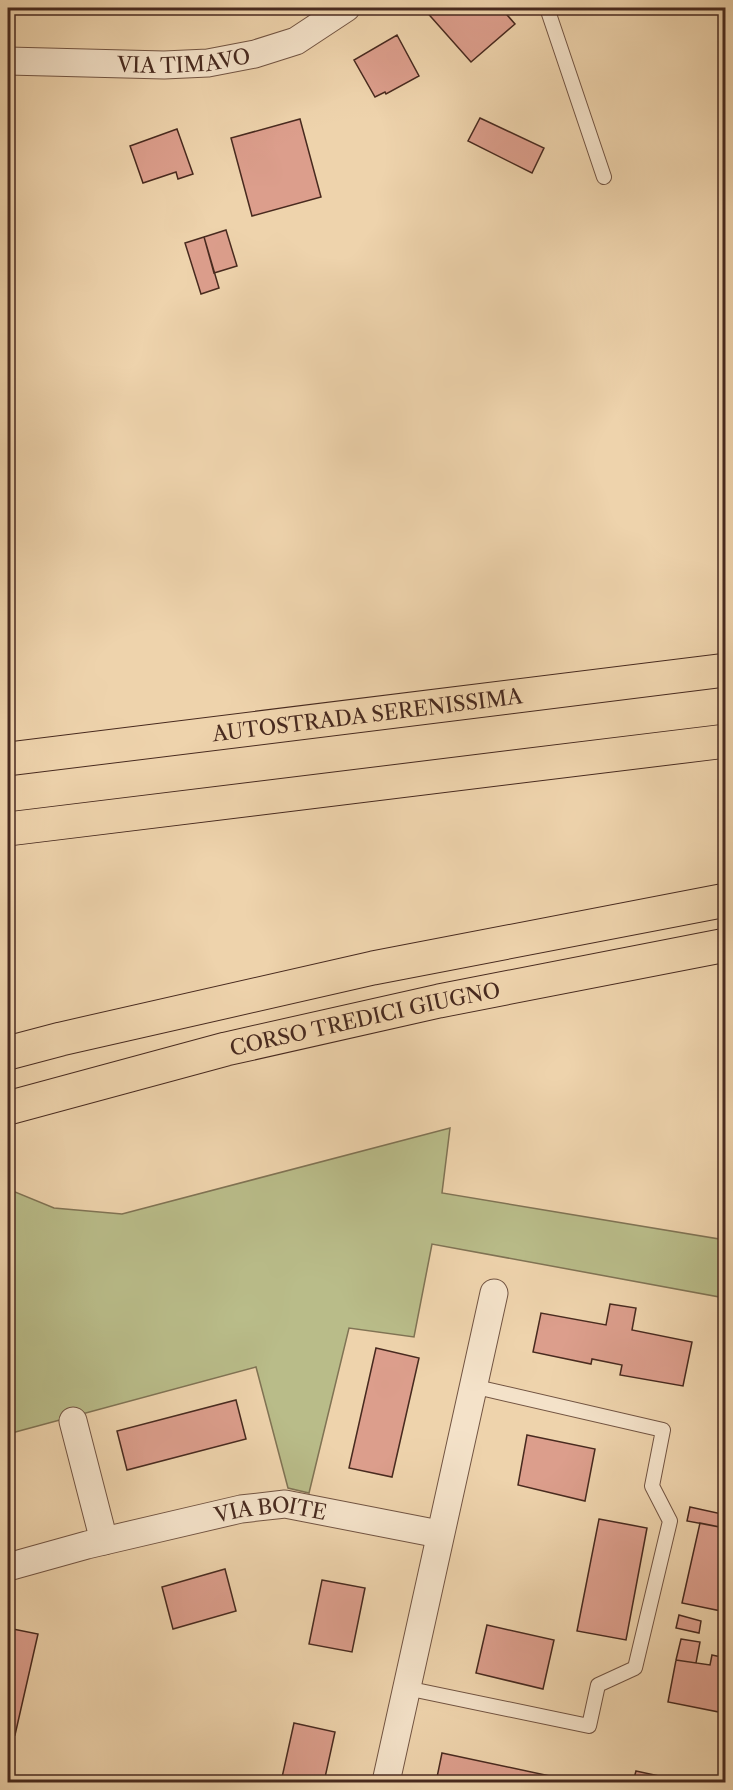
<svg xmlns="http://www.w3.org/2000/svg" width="733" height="1790" font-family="'Libre Caslon Text',serif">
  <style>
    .green { fill: #b9bc89; stroke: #807354; stroke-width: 1.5 }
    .building { fill: #dc9e8c; stroke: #482a1f; stroke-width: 1.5 }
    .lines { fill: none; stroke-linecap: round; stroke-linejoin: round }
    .service-casing { stroke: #725442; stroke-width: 16 }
    .minor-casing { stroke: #725442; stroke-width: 29 }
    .trunk-casing { stroke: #482a1f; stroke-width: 35 }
    .motorway-casing { stroke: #482a1f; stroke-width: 35 }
    .service { stroke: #f4e2c9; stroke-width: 14 }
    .minor { stroke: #f4e2c9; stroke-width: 27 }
    .trunk { stroke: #eed3ac; stroke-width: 33 }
    .motorway { stroke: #eed3ac; stroke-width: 33 }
    .labels { text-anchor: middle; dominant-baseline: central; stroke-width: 5; stroke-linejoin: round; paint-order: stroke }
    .street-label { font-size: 21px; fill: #482a1f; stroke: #f4e2c9 }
  </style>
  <rect width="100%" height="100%" fill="#eed3ac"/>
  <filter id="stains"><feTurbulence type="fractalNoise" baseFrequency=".00333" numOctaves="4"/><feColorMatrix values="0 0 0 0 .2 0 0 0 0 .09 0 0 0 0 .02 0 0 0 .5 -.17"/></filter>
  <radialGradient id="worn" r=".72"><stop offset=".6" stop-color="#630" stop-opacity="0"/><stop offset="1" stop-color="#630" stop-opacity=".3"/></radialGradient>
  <path class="green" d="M 450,1128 L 442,1193 L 725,1240 L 725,1298 L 432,1244 L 414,1337 L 349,1328 L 309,1493 L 288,1488 L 256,1367 L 8,1434 L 8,1189 L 54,1208 L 122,1214 Z"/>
  <path class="building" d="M 425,8 L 501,8 L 515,24 L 471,62 L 424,9 Z
    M 397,35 L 419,76 L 386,94 L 385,92 L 375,97 L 354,60 Z
    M 480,118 L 544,148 L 532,173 L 468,141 Z
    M 300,119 L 321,197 L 252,216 L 231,138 Z
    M 177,129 L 193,174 L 178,179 L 176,172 L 143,183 L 130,146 Z
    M 226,230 L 237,266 L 214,273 L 204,237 Z
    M 204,237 L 219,288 L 201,294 L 185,243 Z
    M 610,1304 L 636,1308 L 632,1330 L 692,1342 L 683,1386 L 620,1375 L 622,1365 L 592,1359 L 591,1364 L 533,1352 L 541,1313 L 606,1325 Z
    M 376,1348 L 419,1358 L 392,1477 L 349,1468 Z
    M 236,1400 L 246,1439 L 127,1470 L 117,1431 Z
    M 527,1435 L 595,1449 L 585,1501 L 518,1485 Z
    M 690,1507 L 722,1514 L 720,1527 L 687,1521 Z
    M 599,1519 L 647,1528 L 626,1640 L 577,1631 Z
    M 700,1523 L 725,1528 L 722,1541 L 726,1542 L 726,1612 L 682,1603 Z
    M 225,1569 L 236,1611 L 173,1629 L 162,1587 Z
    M 322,1580 L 365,1588 L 352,1652 L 309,1644 Z
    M 679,1615 L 701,1621 L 699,1633 L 676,1628 Z
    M 487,1625 L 554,1640 L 543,1689 L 476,1673 Z
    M 8,1628 L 38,1634 L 15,1735 L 8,1732 Z
    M 681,1639 L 700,1642 L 696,1663 L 676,1660 Z
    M 712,1655 L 726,1658 L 726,1704 L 724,1713 L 668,1702 L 676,1660 L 710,1665 Z
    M 294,1723 L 335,1732 L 324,1782 L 281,1782 Z
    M 442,1753 L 578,1782 L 436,1782 Z
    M 636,1771 L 664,1777 L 663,1782 L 633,1782 Z"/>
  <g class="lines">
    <g class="service-casing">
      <path id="service" d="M 547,8 L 604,177
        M 406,1688 L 589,1726 L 598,1685 L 635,1668 L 670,1521 L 652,1486 L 663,1430 L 472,1386"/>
    </g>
    <g class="minor-casing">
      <g id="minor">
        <path id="s1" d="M 8,61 L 164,65 L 208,63 L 255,54 L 296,41 L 346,8"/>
        <path d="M 73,1421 L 104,1541"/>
        <path id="s2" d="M 8,1567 L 87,1545 L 241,1509 L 285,1504 L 439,1534"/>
        <path d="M 386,1782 L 494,1293"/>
      </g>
    </g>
    <g class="trunk-casing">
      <g id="trunk">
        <path d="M 8,1053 L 61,1039 L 373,968 L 726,900"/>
        <path id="s3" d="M 8,1108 L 226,1049 L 439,1001 L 726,945"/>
      </g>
    </g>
    <g class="motorway-casing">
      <g id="motorway">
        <path id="s4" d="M 8,759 L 726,670"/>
        <path d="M 8,829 L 726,741"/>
      </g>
    </g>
    <use href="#service" class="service"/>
    <use href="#minor" class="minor"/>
    <use href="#trunk" class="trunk"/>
    <use href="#motorway" class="motorway"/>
  </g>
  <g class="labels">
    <g class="street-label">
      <text stroke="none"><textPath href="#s1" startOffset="176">VIA TIMAVO</textPath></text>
      <text stroke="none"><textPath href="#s4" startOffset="362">AUTOSTRADA SERENISSIMA</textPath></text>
      <text stroke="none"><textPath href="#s3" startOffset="368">CORSO TREDICI GIUGNO</textPath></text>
      <text stroke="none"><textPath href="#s2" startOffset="270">VIA BOITE</textPath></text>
    </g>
  </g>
  <rect width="733" height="1790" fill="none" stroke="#eed3ac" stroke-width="30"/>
  <rect x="9" y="9" width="715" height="1772" fill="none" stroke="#482a1f" stroke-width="3"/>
  <rect x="15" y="15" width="703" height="1760" fill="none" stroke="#482a1f" stroke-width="1.5"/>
  <rect width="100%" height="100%" filter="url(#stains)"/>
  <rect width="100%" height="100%" fill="url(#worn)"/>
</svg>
